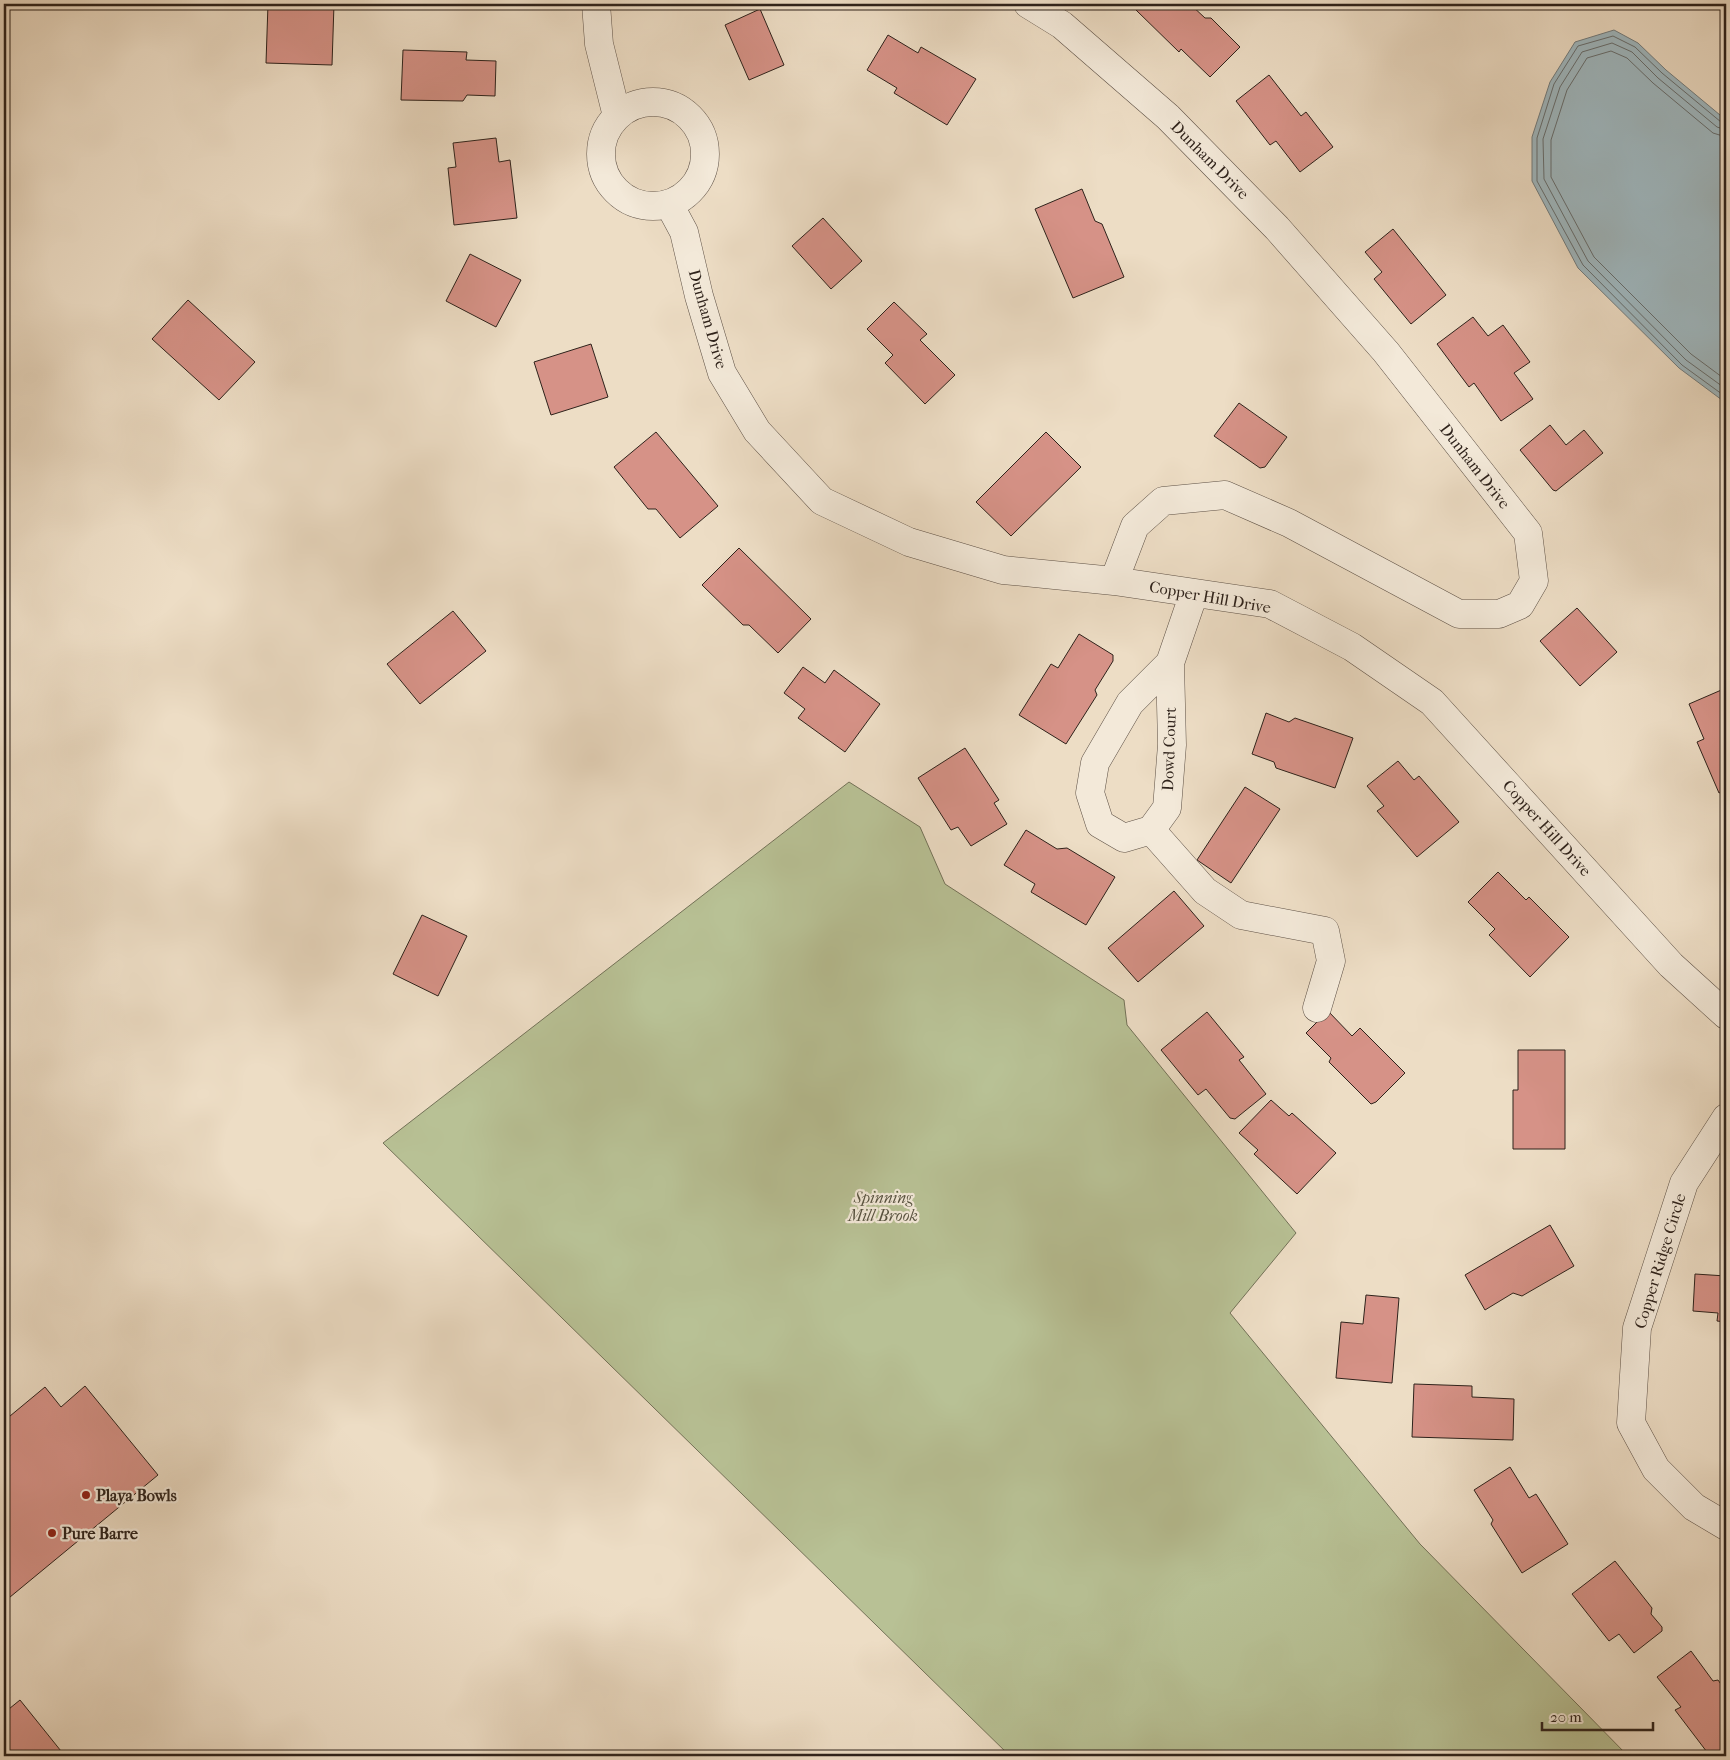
<svg xmlns="http://www.w3.org/2000/svg" width="1730" height="1760" font-family="'IM FELL French Canon',serif">
  <style>
    .green { fill: #b8c195; stroke: #737258 }
    .water { fill: #9fb8c0; stroke: #727c7e }
    .lines { fill: none; stroke-linecap: round; stroke-linejoin: round }
    .shore { stroke: #666d6e; stroke-width: 1 }
    .building { fill: #d69287; stroke: #2e221b }
    .street-casing { stroke: #5e5146; stroke-width: 29 }
    .street { stroke: #f3e9d9; stroke-width: 28 }
    .poi-dot { fill: #8f2418; stroke: #f3e9d9; stroke-width: 2 }
    .labels { text-anchor: middle; dominant-baseline: central; stroke-width: 4.5; stroke-linejoin: round; paint-order: stroke }
    .street-label { font-size: 16px; fill: #2e221b; stroke: #f3e9d9 }
    .park-label { font-size: 16px; font-style: italic; fill: #575240; stroke: #f3e9d9 }
    .poi-label { font-size: 16px; font-weight: bold; fill: #2e221b; stroke: #f3e9d9; text-anchor: start }
  </style>
  <rect width="100%" height="100%" fill="#edddc5"/>
  <filter id="stains"><feTurbulence type="fractalNoise" baseFrequency=".004" numOctaves="4"/><feColorMatrix values="0 0 0 0 .2 0 0 0 0 .09 0 0 0 0 .02 0 0 0 .5 -.17"/></filter>
  <radialGradient id="worn" r=".72"><stop offset=".6" stop-color="#630" stop-opacity="0"/><stop offset="1" stop-color="#630" stop-opacity=".3"/></radialGradient>
  <path class="green" d="M 849,782 L 920,827 L 945,884 L 1124,1000 L 1127,1025 L 1296,1233 L 1230,1313 L 1420,1544 L 1628,1756 L 1010,1756 L 383,1143 Z"/>
  <path class="water" d="M 1614,30 L 1638,43 L 1666,70 L 1726,120 L 1726,403 L 1679,368 L 1578,268 L 1532,181 L 1532,137 L 1550,82 L 1575,42 Z"/>
  <g class="lines">
    <path class="shore" d="M 1726,124 L 1721,122 L 1662,73 L 1635,47 L 1613,36 L 1578,46 L 1554,84 L 1537,138 L 1537,181 L 1583,265 L 1682,365 L 1726,397
      M 1726,130 L 1717,127 L 1658,78 L 1632,52 L 1612,43 L 1582,52 L 1560,87 L 1543,139 L 1544,179 L 1588,261 L 1686,360 L 1726,389
      M 1726,137 L 1713,133 L 1653,83 L 1627,58 L 1611,51 L 1587,58 L 1567,90 L 1551,140 L 1551,177 L 1594,257 L 1691,354 L 1726,380"/>
  </g>
  <path class="building" d="M 268,4 L 334,4 L 332,65 L 266,63 Z
    M 1142,4 L 1190,4 L 1205,18 L 1211,18 L 1240,47 L 1210,77 L 1181,49 L 1179,52 L 1136,10 Z
    M 760,9 L 784,65 L 749,80 L 725,25 Z
    M 888,35 L 918,53 L 921,47 L 976,79 L 947,125 L 894,93 L 897,88 L 867,70 Z
    M 403,50 L 467,52 L 466,60 L 496,61 L 495,96 L 467,95 L 463,101 L 401,100 Z
    M 1269,75 L 1301,116 L 1306,112 L 1333,147 L 1300,172 L 1276,141 L 1270,145 L 1236,101 Z
    M 496,138 L 499,162 L 510,160 L 517,218 L 454,225 L 448,168 L 456,167 L 453,143 Z
    M 1082,189 L 1095,221 L 1102,224 L 1124,277 L 1073,298 L 1035,209 Z
    M 823,218 L 862,261 L 831,289 L 792,246 Z
    M 1393,229 L 1446,295 L 1411,324 L 1374,279 L 1382,272 L 1365,252 Z
    M 470,254 L 521,280 L 496,327 L 446,301 Z
    M 188,300 L 255,362 L 219,400 L 152,339 Z
    M 894,302 L 927,334 L 920,340 L 955,375 L 925,404 L 885,363 L 893,355 L 867,329 Z
    M 1473,317 L 1488,336 L 1503,325 L 1530,362 L 1514,373 L 1533,399 L 1501,421 L 1474,383 L 1469,387 L 1437,344 Z
    M 591,344 L 608,397 L 551,415 L 534,362 Z
    M 1239,403 L 1287,437 L 1265,467 L 1260,468 L 1214,436 Z
    M 1550,425 L 1566,445 L 1584,430 L 1603,453 L 1556,491 L 1553,490 L 1520,450 Z
    M 656,432 L 718,506 L 680,538 L 656,509 L 648,509 L 614,467 Z
    M 1046,432 L 1081,467 L 1011,536 L 976,502 Z
    M 739,548 L 811,619 L 778,653 L 749,625 L 743,625 L 702,585 Z
    M 1577,608 L 1617,652 L 1580,686 L 1540,641 Z
    M 453,611 L 486,651 L 420,704 L 387,664 Z
    M 1079,634 L 1113,655 L 1113,661 L 1095,690 L 1097,695 L 1066,744 L 1019,715 L 1051,664 L 1058,668 Z
    M 803,667 L 825,683 L 834,670 L 880,704 L 845,752 L 798,718 L 805,709 L 784,693 Z
    M 1726,688 L 1726,790 L 1719,793 L 1697,742 L 1704,739 L 1689,704 Z
    M 1266,713 L 1289,722 L 1295,718 L 1353,738 L 1335,788 L 1276,768 L 1274,762 L 1252,754 Z
    M 965,748 L 999,800 L 994,803 L 1007,824 L 971,846 L 958,827 L 951,830 L 918,778 Z
    M 1398,761 L 1414,780 L 1419,776 L 1459,822 L 1417,857 L 1377,811 L 1384,806 L 1367,786 Z
    M 1245,787 L 1280,809 L 1231,883 L 1197,860 Z
    M 1026,830 L 1057,849 L 1067,848 L 1115,877 L 1086,925 L 1031,892 L 1035,884 L 1004,865 Z
    M 1498,872 L 1526,900 L 1529,897 L 1569,937 L 1530,977 L 1489,935 L 1495,929 L 1468,902 Z
    M 1174,891 L 1204,926 L 1138,982 L 1108,948 Z
    M 422,915 L 467,936 L 438,996 L 393,974 Z
    M 1328,1011 L 1352,1036 L 1360,1028 L 1405,1073 L 1376,1102 L 1371,1104 L 1329,1062 L 1331,1058 L 1306,1033 Z
    M 1207,1012 L 1244,1057 L 1239,1060 L 1266,1094 L 1235,1119 L 1230,1118 L 1206,1089 L 1198,1095 L 1161,1050 Z
    M 1518,1050 L 1565,1050 L 1565,1149 L 1513,1149 L 1513,1090 L 1518,1090 Z
    M 1271,1100 L 1289,1116 L 1292,1113 L 1336,1153 L 1297,1194 L 1254,1154 L 1258,1150 L 1239,1133 Z
    M 1550,1225 L 1574,1266 L 1522,1296 L 1513,1293 L 1485,1310 L 1465,1275 Z
    M 1695,1274 L 1726,1276 L 1726,1322 L 1717,1321 L 1718,1313 L 1693,1311 Z
    M 1366,1295 L 1399,1298 L 1392,1383 L 1336,1378 L 1341,1322 L 1363,1324 Z
    M 1414,1384 L 1472,1386 L 1472,1397 L 1514,1399 L 1513,1440 L 1412,1437 Z
    M 85,1386 L 158,1475 L 4,1602 L 4,1421 L 45,1387 L 61,1407 Z
    M 1510,1467 L 1529,1498 L 1536,1494 L 1568,1544 L 1522,1573 L 1491,1524 L 1493,1520 L 1474,1490 Z
    M 1615,1561 L 1652,1608 L 1651,1614 L 1662,1627 L 1662,1631 L 1634,1653 L 1619,1634 L 1609,1641 L 1572,1594 Z
    M 1691,1651 L 1713,1681 L 1718,1680 L 1726,1691 L 1726,1747 L 1714,1756 L 1710,1756 L 1675,1710 L 1681,1707 L 1657,1677 Z
    M 20,1700 L 65,1756 L 4,1756 L 4,1713 Z"/>
  <g class="lines">
    <g class="street-casing">
      <path id="street" d="M 596,4 L 599,44 L 615,108 L 618,114
        M 1028,4 L 1062,25 L 1168,117 L 1277,228 L 1386,352 L 1528,533 L 1534,581 L 1520,605 L 1499,614 L 1459,614 L 1289,523 L 1225,495 L 1163,501 L 1135,526 L 1114,581
        M601 154a52 52 0 1 1 104 0a52 52 0 1 1-104 0Z
        M 669,204 L 684,232 L 699,296 L 722,373 L 757,431 L 822,501 L 909,542 L 1003,570 L 1114,581 L 1270,604 L 1352,647 L 1432,702 L 1671,965 L 1726,1015
        M 1170,663 L 1172,745 L 1167,808 L 1151,830 L 1124,838 L 1100,824 L 1090,793 L 1095,763 L 1130,703 L 1170,663 L 1194,593
        M 1151,830 L 1205,891 L 1241,915 L 1325,931 L 1331,961 L 1317,1008
        M 1726,1118 L 1684,1183 L 1637,1328 L 1631,1423 L 1656,1469 L 1694,1507 L 1726,1526"/>
    </g>
    <use href="#street" class="street"/>
  </g>
  <g class="poi-dot">
    <circle cx="86" cy="1495" r="5"/>
    <circle cx="52" cy="1533" r="5"/>
  </g>
  <g class="labels">
    <g class="street-label">
      <text transform="translate(1210 160) rotate(45)">Dunham Drive</text>
      <text transform="translate(708 319) rotate(74)">Dunham Drive</text>
      <text transform="translate(1475 466) rotate(52)">Dunham Drive</text>
      <text transform="translate(1210 597) rotate(10)">Copper Hill Drive</text>
      <text transform="translate(1169 749) rotate(-88)">Dowd Court</text>
      <text transform="translate(1547 828) rotate(48)">Copper Hill Drive</text>
      <text transform="translate(1660 1261) rotate(-73)">Copper Ridge Circle</text>
    </g>
    <g class="park-label">
      <text x="883" y="1197">Spinning<tspan x="883" dy="18">Mill Brook</tspan></text>
    </g>
    <g class="poi-label">
      <text x="96" y="1495">Playa Bowls</text>
      <text x="62" y="1533">Pure Barre</text>
    </g>
  </g>
  <rect width="1730" height="1760" fill="none" stroke="#edddc5" stroke-width="20"/>
  <rect x="5" y="5" width="1720" height="1750" fill="none" stroke="#2e221b" stroke-width="2.5"/>
  <rect x="10" y="10" width="1710" height="1740" fill="none" stroke="#2e221b"/>
  <path d="M1542 1722v8h111v-8" fill="none" stroke="#2e221b" stroke-width="2.5"/>
  <text x="1550" y="1722" font-size="15" fill="#2e221b" stroke="#f3e9d9" stroke-width="4" paint-order="stroke">20 m</text>
  <rect width="100%" height="100%" filter="url(#stains)"/>
  <rect width="100%" height="100%" fill="url(#worn)"/>
</svg>
